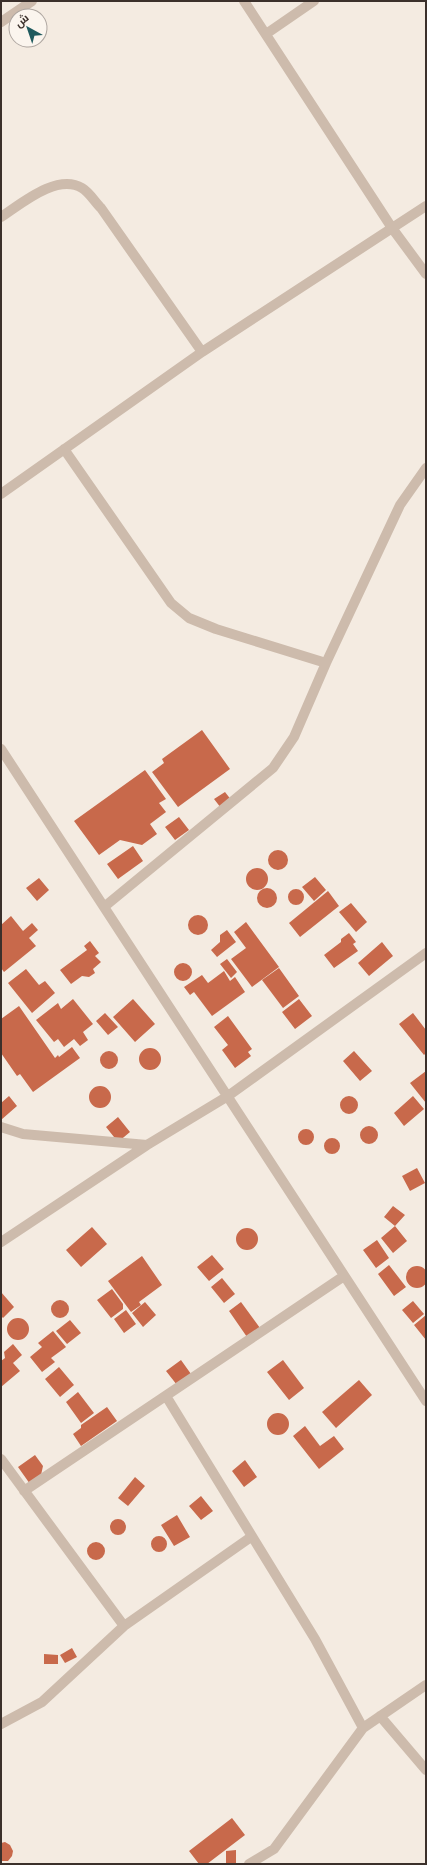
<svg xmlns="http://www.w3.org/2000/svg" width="427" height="1865" font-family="'Sofia Sans Condensed',Cairo,sans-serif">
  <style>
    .building { fill: #c8694b }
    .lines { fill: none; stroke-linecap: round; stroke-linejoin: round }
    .street { stroke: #cdbbac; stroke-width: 10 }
  </style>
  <rect width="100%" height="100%" fill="#f4ebe1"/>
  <path class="building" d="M 202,730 L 230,769 L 178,807 L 152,772 L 164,763 L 162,759 Z
    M 145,770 L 166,799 L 159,803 L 166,812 L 150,824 L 157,834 L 142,845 L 120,840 L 99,855 L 74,821 Z
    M 225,792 L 232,801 L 221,808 L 214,799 Z
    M 179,817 L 189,830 L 175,840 L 165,827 Z
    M 133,846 L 143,861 L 118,879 L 107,864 Z
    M268 860a10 10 0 1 1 20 0a10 10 0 1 1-20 0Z
    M246 879a11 11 0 1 1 22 0a11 11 0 1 1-22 0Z
    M 315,877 L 326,890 L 314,901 L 302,887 Z
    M 39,878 L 49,890 L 37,901 L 26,888 Z
    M257 898a10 10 0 1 1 20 0a10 10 0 1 1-20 0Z
    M288 897a8 8 0 1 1 16 0a8 8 0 1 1-16 0Z
    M 328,891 L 339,906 L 300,937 L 289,923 Z
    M 351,903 L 367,922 L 356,932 L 339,912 Z
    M188 925a10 10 0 1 1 20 0a10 10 0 1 1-20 0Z
    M 11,916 L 23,931 L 32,923 L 38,930 L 29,938 L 36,946 L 4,972 L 1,968 L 1,925 Z
    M 246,922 L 279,967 L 252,987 L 231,959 L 246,948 L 234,932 Z
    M 227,930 L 236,942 L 217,957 L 211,950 L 220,942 L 220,935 Z
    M 349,933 L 356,942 L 353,944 L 358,951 L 334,968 L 324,955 L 341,942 L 341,939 Z
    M 90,941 L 99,953 L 95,956 L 101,962 L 93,969 L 95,973 L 89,977 L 82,976 L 71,984 L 60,970 L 87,950 L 84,946 Z
    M 382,942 L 393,956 L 369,976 L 358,963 Z
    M 227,959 L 237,972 L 231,978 L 220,964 Z
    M174 972a9 9 0 1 1 18 0a9 9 0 1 1-18 0Z
    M 279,968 L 299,996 L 283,1008 L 262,980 Z
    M 26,969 L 39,985 L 45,981 L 55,993 L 32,1013 L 8,983 Z
    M 224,971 L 230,981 L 235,977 L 245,992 L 212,1016 L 194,992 L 190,995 L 184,987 L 202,975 L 208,983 Z
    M 73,999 L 93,1024 L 83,1032 L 88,1040 L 80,1046 L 74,1039 L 64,1047 L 58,1039 L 54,1042 L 36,1020 L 58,1003 L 61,1009 Z
    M 133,999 L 155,1024 L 135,1042 L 113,1017 Z
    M 299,999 L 312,1016 L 295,1029 L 282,1012 Z
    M 19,1006 L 55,1058 L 58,1055 L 59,1057 L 72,1047 L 80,1058 L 33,1092 L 20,1074 L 17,1076 L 1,1053 L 1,1019 Z
    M 105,1013 L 118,1027 L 108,1035 L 96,1021 Z
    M 413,1013 L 426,1030 L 426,1053 L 424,1055 L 399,1024 Z
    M 228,1016 L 252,1049 L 248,1052 L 251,1056 L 235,1068 L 222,1050 L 228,1045 L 214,1027 Z
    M139 1059a11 11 0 1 1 22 0a11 11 0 1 1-22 0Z
    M 354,1051 L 372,1071 L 360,1081 L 343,1061 Z
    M100 1060a9 9 0 1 1 18 0a9 9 0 1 1-18 0Z
    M 426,1071 L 426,1103 L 410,1083 Z
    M89 1097a11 11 0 1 1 22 0a11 11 0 1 1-22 0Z
    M340 1105a9 9 0 1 1 18 0a9 9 0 1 1-18 0Z
    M 9,1096 L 17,1106 L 1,1120 L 1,1103 Z
    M 413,1096 L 424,1109 L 404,1126 L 394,1113 Z
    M 118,1117 L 130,1132 L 118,1142 L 106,1127 Z
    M360 1135a9 9 0 1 1 18 0a9 9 0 1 1-18 0Z
    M298 1137a8 8 0 1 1 16 0a8 8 0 1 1-16 0Z
    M324 1146a8 8 0 1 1 16 0a8 8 0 1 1-16 0Z
    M 417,1168 L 425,1183 L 410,1191 L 402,1176 Z
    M 393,1206 L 405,1215 L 395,1226 L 384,1217 Z
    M 395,1226 L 407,1241 L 393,1253 L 381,1238 Z
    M 92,1227 L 107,1244 L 81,1267 L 66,1250 Z
    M236 1239a11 11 0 1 1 22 0a11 11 0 1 1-22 0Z
    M 377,1240 L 389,1258 L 376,1268 L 363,1250 Z
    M 212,1255 L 224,1269 L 209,1281 L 197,1267 Z
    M 142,1256 L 162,1285 L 139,1302 L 141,1305 L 131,1312 L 108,1281 Z
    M 389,1265 L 406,1287 L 394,1296 L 378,1274 Z
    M406 1277a11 11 0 1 1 22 0a11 11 0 1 1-22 0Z
    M 222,1278 L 235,1294 L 224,1303 L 211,1287 Z
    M 112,1289 L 123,1304 L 123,1309 L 111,1318 L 97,1300 Z
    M 1,1292 L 14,1307 L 3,1318 L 1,1316 Z
    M51 1309a9 9 0 1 1 18 0a9 9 0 1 1-18 0Z
    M 413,1301 L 424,1314 L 413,1323 L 402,1310 Z
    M 145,1302 L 156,1315 L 143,1327 L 132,1313 Z
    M 241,1302 L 260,1328 L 247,1337 L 229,1311 Z
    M 126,1310 L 136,1324 L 124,1333 L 114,1319 Z
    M 426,1315 L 426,1340 L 414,1325 Z
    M7 1329a11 11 0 1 1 22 0a11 11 0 1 1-22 0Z
    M 70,1320 L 81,1333 L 67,1344 L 56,1331 Z
    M 53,1331 L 66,1347 L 51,1358 L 55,1362 L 42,1372 L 30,1357 L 42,1347 L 38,1343 Z
    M 13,1344 L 22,1355 L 13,1363 L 20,1371 L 1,1387 L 1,1361 L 5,1358 L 4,1352 Z
    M 181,1360 L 191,1374 L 177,1385 L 166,1371 Z
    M 283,1360 L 304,1388 L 289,1400 L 267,1372 Z
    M 59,1367 L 74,1385 L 60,1397 L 45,1379 Z
    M 359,1380 L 372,1395 L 336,1428 L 322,1412 Z
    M 78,1392 L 94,1413 L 81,1423 L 66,1402 Z
    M 107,1407 L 117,1421 L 81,1446 L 73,1434 L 81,1428 L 81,1425 Z
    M267 1424a11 11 0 1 1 22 0a11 11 0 1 1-22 0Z
    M 305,1426 L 320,1446 L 334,1436 L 344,1449 L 319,1469 L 293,1436 Z
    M 35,1455 L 43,1466 L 41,1475 L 30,1484 L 18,1467 Z
    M 245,1460 L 257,1477 L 244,1487 L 232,1471 Z
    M 135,1477 L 145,1486 L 128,1506 L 118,1498 Z
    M 201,1496 L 213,1511 L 201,1520 L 189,1506 Z
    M 177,1515 L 190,1537 L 174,1546 L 161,1525 Z
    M110 1527a8 8 0 1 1 16 0a8 8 0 1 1-16 0Z
    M151 1544a8 8 0 1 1 16 0a8 8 0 1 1-16 0Z
    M87 1551a9 9 0 1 1 18 0a9 9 0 1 1-18 0Z
    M 72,1648 L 77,1657 L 65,1663 L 60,1655 Z
    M 44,1654 L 58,1655 L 58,1664 L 44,1664 Z
    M 232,1818 L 245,1835 L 207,1864 L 199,1864 L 189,1851 Z
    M 5,1842 L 10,1845 L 13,1851 L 12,1856 L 8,1861 L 2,1861 L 1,1843 Z
    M 236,1850 L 236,1864 L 226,1864 L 226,1851 Z"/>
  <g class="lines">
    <path class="street" d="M 244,1 L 392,228 L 426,274
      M 1,22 L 32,1
      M 266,34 L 314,1
      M 1,217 C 21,204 57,173 82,188 C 89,192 95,202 101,208 L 202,352
      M 64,449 L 171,603 L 189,618 L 216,629 L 326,663
      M 1,494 L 202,352 L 426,206
      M 1,749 L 426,1401
      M 104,907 L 273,768 L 294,737 L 326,663 L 400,505 L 426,468
      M 1,1127 L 23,1134 L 147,1145
      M 1,1242 L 147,1145 L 228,1096 L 426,953
      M 166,1396 L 315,1639 L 363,1728
      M 1,1459 L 124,1626
      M 24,1491 L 344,1276
      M 380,1716 L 426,1770
      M 1,1724 L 42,1702 L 124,1626 L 251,1537
      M 249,1864 L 274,1849 L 363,1728 L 426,1685"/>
  </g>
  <rect width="427" height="1865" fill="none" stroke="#3b302b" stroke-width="4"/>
  <g transform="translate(28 28) rotate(320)"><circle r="19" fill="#fbf5ee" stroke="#aea6a0"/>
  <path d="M0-3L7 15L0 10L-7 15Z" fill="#1f5a5e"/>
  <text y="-6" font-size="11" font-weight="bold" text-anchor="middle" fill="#3b302b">ش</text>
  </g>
</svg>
